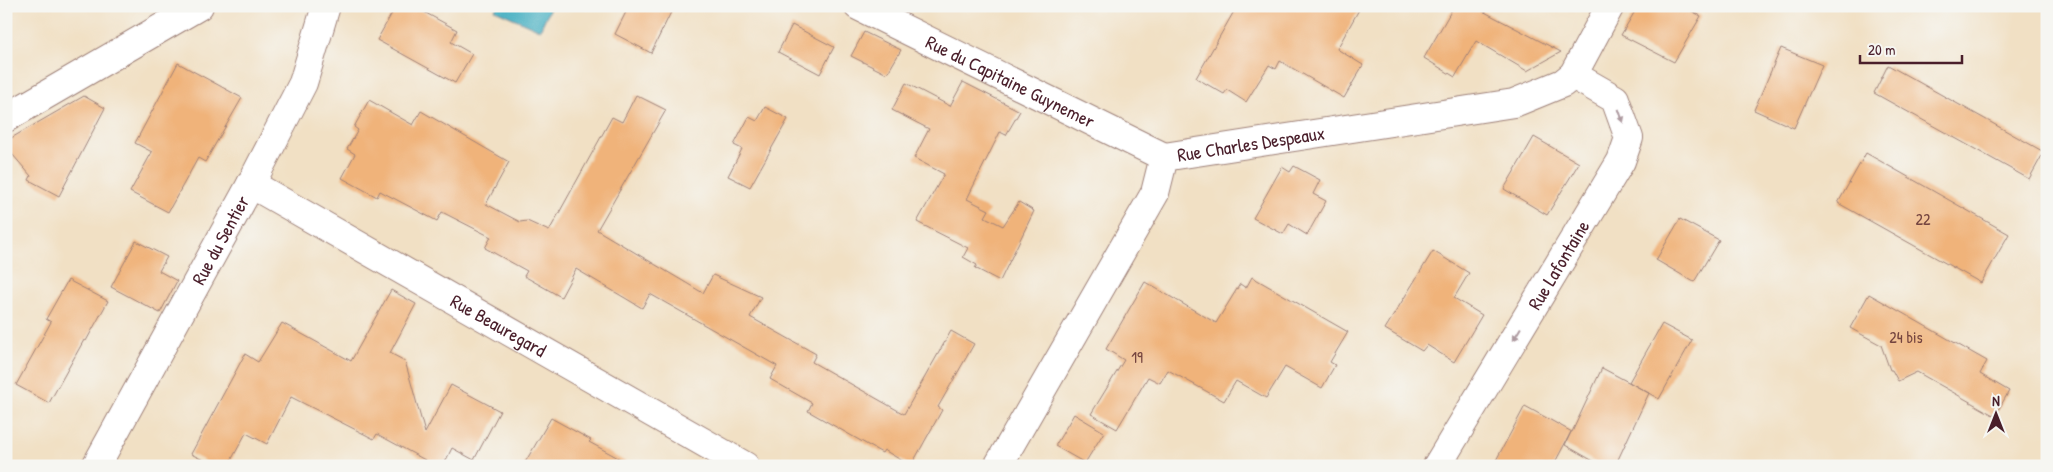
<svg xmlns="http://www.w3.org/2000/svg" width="2053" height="472" font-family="'Patrick Hand',sans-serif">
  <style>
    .water { fill: #42aec1; stroke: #466676 }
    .building { fill: #f0b37a }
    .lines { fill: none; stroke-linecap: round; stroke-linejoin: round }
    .street-casing { stroke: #9e8078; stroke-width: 30 }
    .street { stroke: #fff; stroke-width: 28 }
    .oneway { fill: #ae9aa0 }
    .labels { text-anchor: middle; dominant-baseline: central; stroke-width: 4.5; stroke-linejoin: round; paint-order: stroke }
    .number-label { font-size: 16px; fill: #74443f }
    .street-label { font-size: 19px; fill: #4a1f2b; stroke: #f6f6f2 }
  </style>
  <rect width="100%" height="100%" fill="#f6f6f2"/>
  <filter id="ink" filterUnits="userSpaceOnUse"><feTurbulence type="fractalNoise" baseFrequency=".02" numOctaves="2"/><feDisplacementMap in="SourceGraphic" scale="10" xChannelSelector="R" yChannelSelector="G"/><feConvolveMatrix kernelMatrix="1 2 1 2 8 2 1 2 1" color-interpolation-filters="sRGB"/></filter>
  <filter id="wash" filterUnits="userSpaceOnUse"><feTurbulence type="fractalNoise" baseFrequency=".0096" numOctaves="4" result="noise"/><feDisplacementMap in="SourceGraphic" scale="20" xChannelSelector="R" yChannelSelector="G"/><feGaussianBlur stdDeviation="1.12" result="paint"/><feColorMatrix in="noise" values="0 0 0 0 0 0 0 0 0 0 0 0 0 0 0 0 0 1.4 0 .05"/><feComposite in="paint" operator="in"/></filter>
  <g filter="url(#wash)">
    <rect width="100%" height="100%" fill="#f1e0c4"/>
    <path class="water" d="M 497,6 L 551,6 L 540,30 L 495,10 Z"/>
    <g id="blocks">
      <path class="building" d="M 396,6 L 413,6 L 457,30 L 451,42 L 472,54 L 455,83 L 377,40 Z
        M 629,6 L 674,6 L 651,53 L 615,34 Z
        M 1237,6 L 1361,6 L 1337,49 L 1363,65 L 1344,98 L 1280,61 L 1276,69 L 1269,65 L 1246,102 L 1227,90 L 1224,94 L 1196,78 Z
        M 1454,6 L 1473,6 L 1561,52 L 1527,71 L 1476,41 L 1455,77 L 1424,58 Z
        M 1638,6 L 1682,6 L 1701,16 L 1674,62 L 1621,35 Z
        M 792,25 L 834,47 L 820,74 L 778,52 Z
        M 864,32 L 901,50 L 887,74 L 851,56 Z
        M 1781,48 L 1822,65 L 1794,128 L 1754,110 Z
        M 178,63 L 242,98 L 205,162 L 198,158 L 168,212 L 130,192 L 152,152 L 135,143 Z
        M 1888,65 L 2044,152 L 2029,179 L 1874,93 Z
        M 963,82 L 1020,111 L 1006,135 L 1000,132 L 967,199 L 989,210 L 985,217 L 1003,226 L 1019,202 L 1034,211 L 1000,281 L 975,268 L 977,265 L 963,257 L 968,248 L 917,222 L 944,174 L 914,158 L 929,129 L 892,110 L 906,83 L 950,106 Z
        M 636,95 L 666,110 L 597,230 L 703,293 L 713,275 L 761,297 L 750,317 L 816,354 L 812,362 L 904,414 L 951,331 L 974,344 L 938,407 L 942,410 L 911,466 L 884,450 L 882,453 L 808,411 L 812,403 L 770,379 L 777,366 L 650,294 L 642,308 L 576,269 L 561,297 L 524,276 L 527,271 L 485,248 L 491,237 L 442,212 L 437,221 L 380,191 L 377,197 L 342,178 L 355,154 L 347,149 L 358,130 L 354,127 L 369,100 L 413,125 L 421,111 L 509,162 L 486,204 L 520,222 L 527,221 L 549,231 L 612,117 L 622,122 Z
        M 84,96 L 105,108 L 59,196 L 29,180 L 31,176 L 6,147 L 6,141 Z
        M 765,107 L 788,119 L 750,187 L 728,176 L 742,149 L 734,145 L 749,117 L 757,121 Z
        M 1534,137 L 1579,163 L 1547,215 L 1504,189 Z
        M 1866,153 L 2009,234 L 1981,283 L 1838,203 Z
        M 1294,166 L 1320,180 L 1313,194 L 1326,201 L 1307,235 L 1289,224 L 1283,234 L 1253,218 L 1282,167 L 1290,172 Z
        M 1680,219 L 1719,240 L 1694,282 L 1656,260 Z
        M 136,241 L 167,257 L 159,271 L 177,281 L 160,313 L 111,287 Z
        M 1433,251 L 1469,273 L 1454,298 L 1482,315 L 1454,362 L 1427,345 L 1422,351 L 1385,329 Z
        M 1252,277 L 1348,332 L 1330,362 L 1335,365 L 1322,388 L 1285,367 L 1266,398 L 1236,381 L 1224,401 L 1168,370 L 1160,383 L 1148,377 L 1117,429 L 1091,414 L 1124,360 L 1106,349 L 1145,282 L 1216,323 L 1240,284 L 1246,288 Z
        M 68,280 L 108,301 L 86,341 L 84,340 L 49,403 L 16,385 L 51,322 L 46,319 Z
        M 391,290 L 416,304 L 390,353 L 405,361 L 425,433 L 451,385 L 500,411 L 474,460 L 452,448 L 443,466 L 436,466 L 377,434 L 374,439 L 291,397 L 267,444 L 246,433 L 228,466 L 215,466 L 191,454 L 245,354 L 258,362 L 282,323 L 351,361 Z
        M 1869,294 L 1987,361 L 1980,374 L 2009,391 L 1995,416 L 1917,372 L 1898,381 L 1892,370 L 1890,370 L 1881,345 L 1850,328 Z
        M 1662,324 L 1692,340 L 1659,399 L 1629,382 Z
        M 1602,368 L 1649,393 L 1615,466 L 1602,466 L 1565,445 L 1571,432 L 1553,466 L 1493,466 L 1525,406 L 1572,432 Z
        M 1074,414 L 1104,432 L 1085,463 L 1055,446 Z
        M 551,418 L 591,440 L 589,442 L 633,466 L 523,466 Z"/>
    </g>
  </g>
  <g filter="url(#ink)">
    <use href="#blocks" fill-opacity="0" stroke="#9e8078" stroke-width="1"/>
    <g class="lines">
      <g class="street-casing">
        <g id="street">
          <path id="s1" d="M 858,6 L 1164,157"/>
          <path d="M 6,118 L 199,6"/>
          <path id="s2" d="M 251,184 L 745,466"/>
          <path id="s3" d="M 96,466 L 251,184 L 303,83 L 326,6"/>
          <path id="s4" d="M 998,466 L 1155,193 L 1164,157 L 1514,103 L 1563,83 L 1573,75 L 1610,6"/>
          <path id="s5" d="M 1437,466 L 1621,161 L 1629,138 L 1615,99 L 1573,75"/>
        </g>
      </g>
      <use href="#street" class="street"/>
    </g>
    <defs><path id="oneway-solid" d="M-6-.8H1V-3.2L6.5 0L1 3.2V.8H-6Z" transform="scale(1.25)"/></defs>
    <g class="oneway">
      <use href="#oneway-solid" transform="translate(1621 116) rotate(71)"/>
      <use href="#oneway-solid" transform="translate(1517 334) rotate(121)"/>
    </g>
  </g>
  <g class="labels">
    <g class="number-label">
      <text x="1923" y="219">22</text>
      <text x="1906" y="337">24 bis</text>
      <text x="1137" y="357">19</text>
    </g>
    <g class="street-label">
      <text stroke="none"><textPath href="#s1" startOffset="170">Rue du Capitaine Guynemer</textPath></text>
      <text stroke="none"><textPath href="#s4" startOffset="440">Rue Charles Despeaux</textPath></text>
      <text stroke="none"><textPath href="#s3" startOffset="258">Rue du Sentier</textPath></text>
      <text stroke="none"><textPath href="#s5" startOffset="235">Rue Lafontaine</textPath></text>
      <text stroke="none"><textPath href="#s2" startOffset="285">Rue Beauregard</textPath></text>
    </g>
  </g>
  <rect width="2053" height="472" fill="none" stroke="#f6f6f2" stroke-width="25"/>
  <g transform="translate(1996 414)" stroke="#f6f6f2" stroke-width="4" paint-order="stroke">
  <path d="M0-4L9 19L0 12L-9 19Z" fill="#4a1f2b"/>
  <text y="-8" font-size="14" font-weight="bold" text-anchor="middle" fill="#4a1f2b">N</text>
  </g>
  <path d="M1860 55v8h102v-8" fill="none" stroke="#4a1f2b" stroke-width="2.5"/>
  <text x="1868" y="55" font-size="15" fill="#4a1f2b" stroke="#f6f6f2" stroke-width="4" paint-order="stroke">20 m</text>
</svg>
